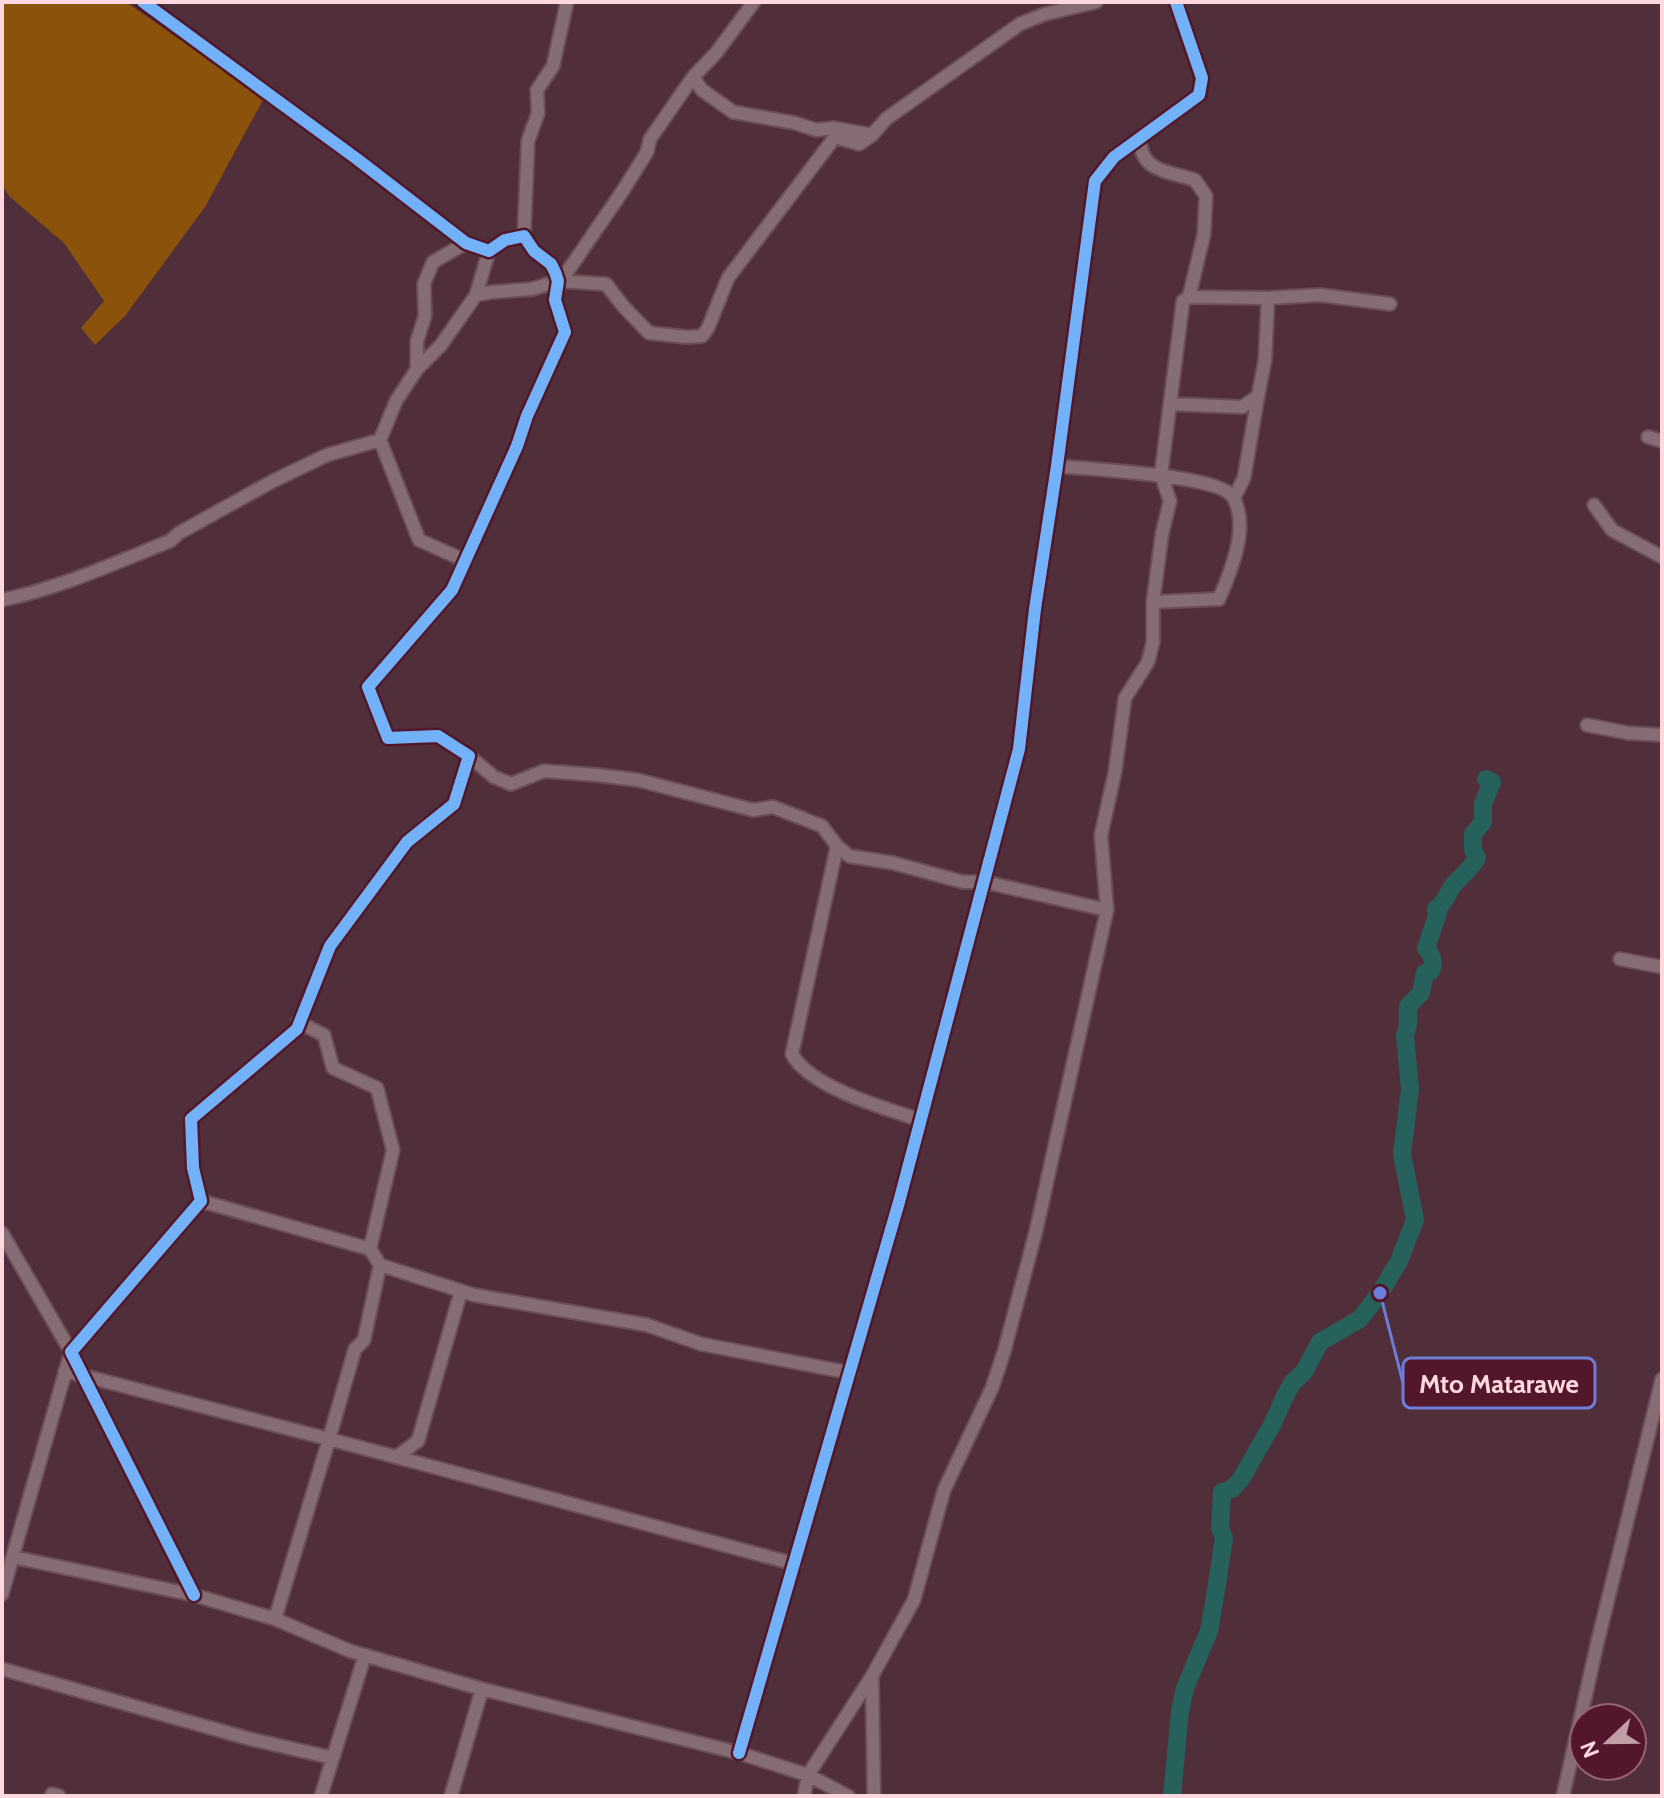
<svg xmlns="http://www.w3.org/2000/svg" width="1664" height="1798" font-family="Cabin,sans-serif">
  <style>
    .forest { fill: #8a520b }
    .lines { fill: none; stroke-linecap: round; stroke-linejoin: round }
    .river { stroke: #26615c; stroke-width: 18 }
    .minor-casing { stroke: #6c4e57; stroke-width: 16 }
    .minor { stroke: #866d73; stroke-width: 12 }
    .cycleway-casing { stroke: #52172a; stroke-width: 17 }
    .cycleway { stroke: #73b2f8; stroke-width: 12 }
    .leader { fill: none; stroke: #6c7eda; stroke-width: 3 }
    .callout-dot { fill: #6c7eda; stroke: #52172a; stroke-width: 3 }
    .callout { fill: #52172a; stroke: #6c7eda; stroke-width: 3 }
    .callout-label { font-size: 26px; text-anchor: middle; font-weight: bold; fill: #ffd8df }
  </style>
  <rect width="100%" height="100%" fill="#502f3a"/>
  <path class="forest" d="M 2,2 L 126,2 L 264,98 L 205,207 L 125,316 L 95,345 L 81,328 L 104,301 L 64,243 L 10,197 L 2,185 Z"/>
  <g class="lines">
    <path class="river" d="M 1172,1796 L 1180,1711 L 1185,1688 L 1209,1631 L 1216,1590 L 1224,1538 L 1220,1528 L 1222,1492 L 1232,1489 L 1241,1479 L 1272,1425 L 1286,1394 L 1293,1382 L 1304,1372 L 1320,1342 L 1360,1319 L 1380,1293 L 1399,1261 L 1415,1220 L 1402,1154 L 1410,1089 L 1405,1036 L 1408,1025 L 1408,1006 L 1421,993 L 1425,973 L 1431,971 C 1435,962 1432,955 1426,948 L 1438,913 L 1436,909 C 1447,902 1446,893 1455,883 C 1463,874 1471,869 1477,858 L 1473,850 L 1473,834 L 1483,822 L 1483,804 L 1492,782 L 1486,779"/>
    <g class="minor-casing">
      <path id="minor" d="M 143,2 L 357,159 L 466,243 L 489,251 L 505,240 L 524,236 L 534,251 L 551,264 L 555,272 L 558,281 L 555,300 L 565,332 L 527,416 L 517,446 L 452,590 L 368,687 L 388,738 L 438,736 L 469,756 L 454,804 L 407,842 L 330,946 L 297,1029 L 191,1119 L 193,1168 L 201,1201 L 71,1352 L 194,1595
        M 693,77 L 702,90 L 733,112 L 795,123 L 816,130 L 834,128 L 872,135
        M 524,236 L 528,141 L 538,113 L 537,90 L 553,66 L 567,2
        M 561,281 L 622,192 L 647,152 L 650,139 L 693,77 L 716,53 L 754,2
        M 476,295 L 492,292 L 532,289 L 558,281 L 606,284 L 623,306 L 649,333 L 687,337 L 702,336 L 708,328 L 728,278 L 835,137 L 859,144 L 872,135 L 886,119 L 1020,24 L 1045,14 L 1096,2
        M 1189,297 L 1268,298 L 1320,295 L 1390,304
        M 417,369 L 441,345 L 476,295 L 489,251
        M 1170,404 L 1242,407 L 1258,396 L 1265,360 L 1268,298
        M 1648,437 L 1662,441
        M 380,440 L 396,401 L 417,369 L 417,341 L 425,316 L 424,284 L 433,262 L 466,243
        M 1057,466 C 1087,469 1220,475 1233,497 C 1250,526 1231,571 1219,599 L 1153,602
        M 1234,498 L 1244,478 L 1258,396
        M 1594,505 L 1612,530 L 1662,557
        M 2,600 C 60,588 115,563 170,541 L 179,533 L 273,481 L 327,455 L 380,440 L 419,540 L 466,561
        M 1587,725 L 1628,733 L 1662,735
        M 469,756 L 494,777 L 511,784 L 544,771 L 597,775 L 638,780 L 753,810 L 773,807 L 822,826 L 837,846 L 849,856 L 893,863 L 963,882 L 985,882 L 1107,910
        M 837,846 L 792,1054 C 809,1087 886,1109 921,1120
        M 1620,959 L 1662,967
        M 298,1022 L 324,1035 L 333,1068 L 377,1088 L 393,1150 L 370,1249
        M 2,1233 L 71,1352 L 2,1594
        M 380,1265 L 474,1295 L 647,1325 L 701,1344 L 851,1373
        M 65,1371 L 329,1439 L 355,1349 L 364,1340 L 380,1265 L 370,1249 L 201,1201
        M 396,1457 L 418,1441 L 461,1291
        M 13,1557 L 194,1595 L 275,1619 L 350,1651 L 482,1689 L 739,1753 L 808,1775 L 848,1796
        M 275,1619 L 329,1439 L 795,1564
        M 2,1669 L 250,1739 L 333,1758
        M 872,1676 L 874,1796
        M 739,1753 L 899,1202 L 1019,749 L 1035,609 L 1057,466 L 1095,181 L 1114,157 L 1199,95 L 1202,78 L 1176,2
        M 52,1796 L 52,1794 L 59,1796
        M 321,1796 L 365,1655
        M 451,1796 L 482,1689
        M 804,1796 L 808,1775 L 872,1676 L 914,1600 L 944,1490 L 992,1388 L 1004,1352 L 1036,1231 L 1107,910 L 1101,835 L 1115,772 L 1125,698 L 1148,662 L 1153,642 L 1153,602 L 1162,534 L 1170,501 L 1161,475 L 1183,301 L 1189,297 L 1204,234 L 1206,196 L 1195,180 C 1172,172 1140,173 1140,139
        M 1563,1796 L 1598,1640 L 1662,1379"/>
    </g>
    <use href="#minor" class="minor"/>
    <g class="cycleway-casing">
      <path id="cycleway" d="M 143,2 L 357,159 L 466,243 L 489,251 L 505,240 L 524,236 L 534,251 L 551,264 L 555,272 L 558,281 L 555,300 L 565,332 L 527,416 L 517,446 L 452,590 L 368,687 L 388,738 L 438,736 L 469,756 L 454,804 L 407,842 L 330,946 L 297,1029 L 191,1119 L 193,1168 L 201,1201 L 71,1352 L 194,1595
        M 739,1753 L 899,1202 L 1019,749 L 1035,609 L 1057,466 L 1095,181 L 1114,157 L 1199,95 L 1202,78 L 1176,2"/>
    </g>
    <use href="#cycleway" class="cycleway"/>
  </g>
  <path class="leader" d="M1380 1293L1403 1383"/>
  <circle class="callout-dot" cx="1380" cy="1293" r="8"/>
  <rect class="callout" x="1403" y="1358" width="192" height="50" rx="8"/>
  <g class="callout-label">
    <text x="1499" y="1393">Mto Matarawe</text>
  </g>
  <rect width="1664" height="1798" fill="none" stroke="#ffd8df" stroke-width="8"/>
  <g transform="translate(1608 1742) rotate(248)"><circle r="38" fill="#52172a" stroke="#976472" stroke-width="2"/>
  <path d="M0-6L14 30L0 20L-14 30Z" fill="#c29da5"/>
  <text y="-12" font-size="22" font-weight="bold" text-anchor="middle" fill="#ffd8df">N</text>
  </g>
</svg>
